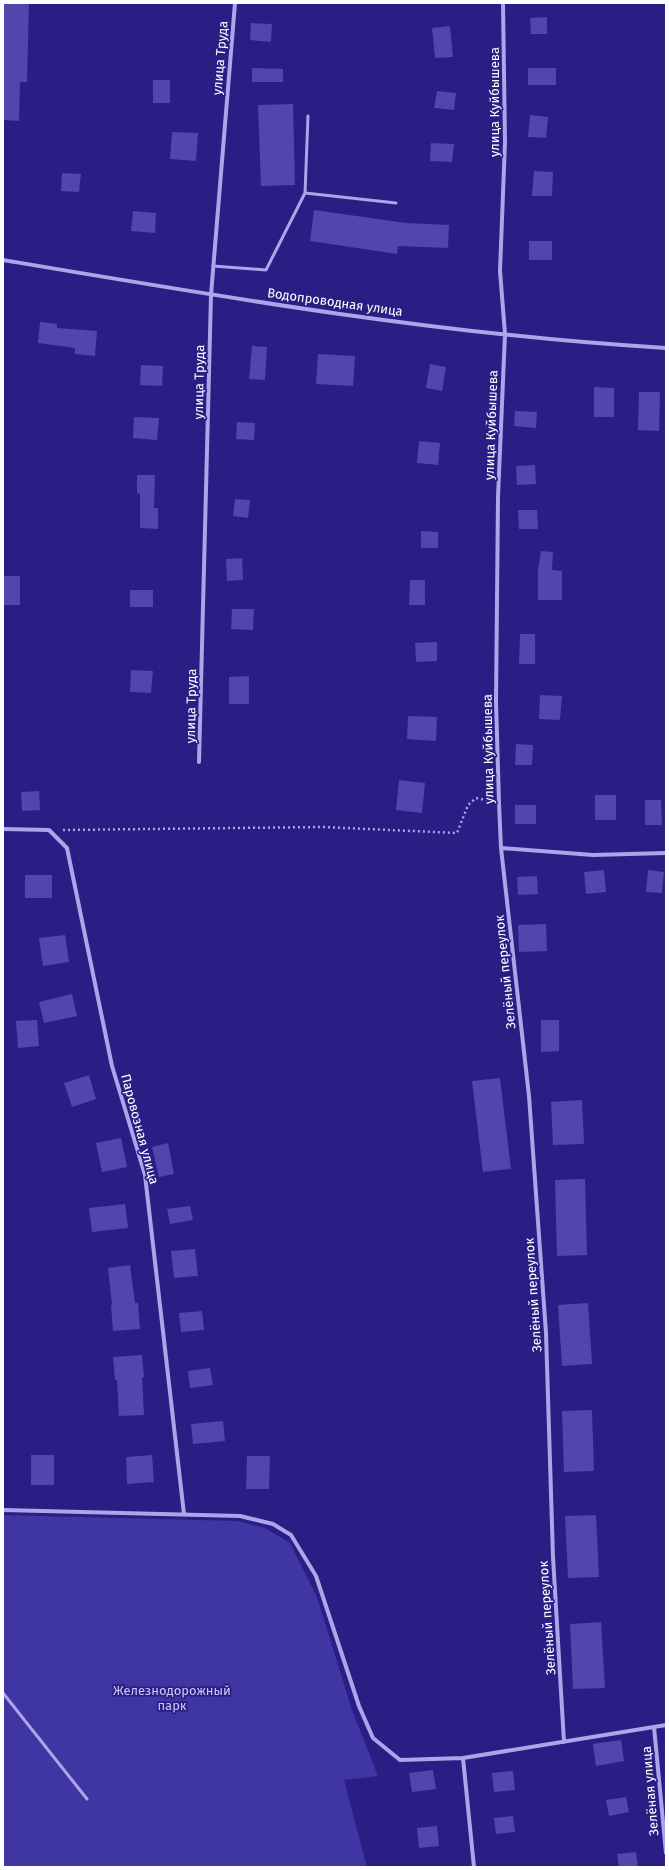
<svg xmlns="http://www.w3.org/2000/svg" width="669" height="1870" font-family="'Fira Sans',sans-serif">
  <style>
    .green { fill: #3f35a3 }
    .building { fill: #5146ac }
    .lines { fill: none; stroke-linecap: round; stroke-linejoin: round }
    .path { stroke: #aba5ea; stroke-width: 2.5; stroke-dasharray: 2 3; stroke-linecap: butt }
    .lane { stroke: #aba5ea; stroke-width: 3 }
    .street { stroke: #aba5ea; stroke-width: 4 }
    .labels { text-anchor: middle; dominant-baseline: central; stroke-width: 3.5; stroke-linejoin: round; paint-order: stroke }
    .street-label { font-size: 13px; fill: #fff; stroke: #291e83 }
    .park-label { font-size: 13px; fill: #cdc9f7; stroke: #291e83 }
  </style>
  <rect width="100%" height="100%" fill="#291e83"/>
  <path class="green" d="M 3,1515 L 237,1521 L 265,1528 L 290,1543 L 317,1597 L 352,1710 L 378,1776 L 344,1780 L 367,1867 L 3,1867 Z"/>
  <path class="building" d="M 3,3 L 29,3 L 27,82 L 20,82 L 19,121 L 3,120 Z
    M 547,17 L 547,34 L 531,34 L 530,18 Z
    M 251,23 L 272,24 L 271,42 L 250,40 Z
    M 450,26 L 453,57 L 435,58 L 432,28 Z
    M 252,68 L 283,69 L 283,82 L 252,82 Z
    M 528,68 L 556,68 L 556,85 L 528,85 Z
    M 153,80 L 170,80 L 170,103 L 153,103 Z
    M 437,91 L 456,93 L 454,110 L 434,108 Z
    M 293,104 L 295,185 L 261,186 L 258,105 Z
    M 530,115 L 548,117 L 546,138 L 528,137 Z
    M 172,132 L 198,133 L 196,161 L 170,159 Z
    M 431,143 L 454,144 L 452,162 L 430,161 Z
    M 534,171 L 553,172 L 552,196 L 532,196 Z
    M 62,173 L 81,174 L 79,192 L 61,191 Z
    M 314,210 L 406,223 L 449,225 L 448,248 L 398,246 L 397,254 L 310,241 Z
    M 133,211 L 156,213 L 155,233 L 131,231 Z
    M 529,241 L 552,241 L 552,260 L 529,260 Z
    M 40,322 L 57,324 L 57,328 L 97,331 L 95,356 L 75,354 L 75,348 L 38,343 Z
    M 252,346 L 267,347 L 265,380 L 249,379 Z
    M 318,354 L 355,356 L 353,386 L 316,384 Z
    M 430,364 L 446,367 L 442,391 L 426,388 Z
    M 141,365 L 163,366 L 162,386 L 140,385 Z
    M 594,387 L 614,388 L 614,417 L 594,417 Z
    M 639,392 L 660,392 L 659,431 L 638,430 Z
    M 515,411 L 537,412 L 536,428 L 514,426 Z
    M 134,417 L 159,418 L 157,440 L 133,438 Z
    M 237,422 L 255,423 L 254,440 L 236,439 Z
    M 419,441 L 440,443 L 438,465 L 417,463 Z
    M 535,465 L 536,484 L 517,485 L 516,466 Z
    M 137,475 L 155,475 L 154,508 L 158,508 L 158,529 L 140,528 L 140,494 L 137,493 Z
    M 235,499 L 250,500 L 248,518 L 233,516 Z
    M 518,510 L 537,510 L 538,529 L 519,529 Z
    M 421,531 L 438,532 L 438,548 L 421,548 Z
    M 541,551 L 553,552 L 552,570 L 562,571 L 562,600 L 538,600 L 538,570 Z
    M 242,558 L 243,580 L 227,581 L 226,559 Z
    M 3,576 L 20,576 L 20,605 L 3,605 Z
    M 410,580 L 425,580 L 425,605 L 409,605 Z
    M 130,590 L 153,590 L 153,607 L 130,607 Z
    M 232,609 L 254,609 L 253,630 L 231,629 Z
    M 520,634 L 535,634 L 535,664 L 519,664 Z
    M 437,642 L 437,661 L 416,662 L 415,643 Z
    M 131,670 L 153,671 L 151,693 L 130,692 Z
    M 249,676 L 249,704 L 229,704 L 229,677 Z
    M 540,695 L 562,696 L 560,720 L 539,719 Z
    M 408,716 L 437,717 L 436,741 L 407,739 Z
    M 516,744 L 533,745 L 532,765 L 515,765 Z
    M 399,780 L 425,783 L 422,813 L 396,810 Z
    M 39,791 L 40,810 L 22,811 L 21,792 Z
    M 595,795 L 616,795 L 616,820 L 595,820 Z
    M 645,800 L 661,800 L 662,825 L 645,825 Z
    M 515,805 L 536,805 L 536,824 L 515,824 Z
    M 604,870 L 606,892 L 586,894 L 584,872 Z
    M 648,870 L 664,872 L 662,893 L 646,892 Z
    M 25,875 L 52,875 L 52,898 L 25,898 Z
    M 537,876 L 538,894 L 518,895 L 517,877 Z
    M 546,924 L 547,951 L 519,952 L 518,925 Z
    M 65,935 L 69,962 L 43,966 L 39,938 Z
    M 72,994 L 77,1016 L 44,1023 L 39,1002 Z
    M 37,1020 L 39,1046 L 18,1048 L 16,1021 Z
    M 541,1020 L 559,1020 L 559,1051 L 541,1052 Z
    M 89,1075 L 96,1099 L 72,1107 L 64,1083 Z
    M 500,1078 L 511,1169 L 483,1172 L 472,1081 Z
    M 582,1100 L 584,1144 L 553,1145 L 551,1102 Z
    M 121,1138 L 127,1167 L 102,1172 L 96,1143 Z
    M 168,1143 L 174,1174 L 159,1177 L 152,1147 Z
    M 585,1179 L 587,1255 L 557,1256 L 555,1180 Z
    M 125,1204 L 128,1228 L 92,1232 L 89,1208 Z
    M 190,1206 L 193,1220 L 170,1224 L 167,1209 Z
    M 195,1249 L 198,1276 L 174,1278 L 171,1251 Z
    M 130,1265 L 135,1303 L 138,1303 L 140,1329 L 113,1331 L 111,1305 L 112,1305 L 108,1268 Z
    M 588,1303 L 592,1364 L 562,1366 L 558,1305 Z
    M 202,1311 L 204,1330 L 181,1332 L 179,1313 Z
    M 142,1355 L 144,1377 L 142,1378 L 144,1415 L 119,1416 L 117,1380 L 115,1380 L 113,1357 Z
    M 210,1368 L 213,1385 L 190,1388 L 188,1371 Z
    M 592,1410 L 594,1471 L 564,1472 L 562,1411 Z
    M 223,1421 L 225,1441 L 193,1444 L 191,1424 Z
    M 31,1455 L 54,1455 L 54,1485 L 31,1485 Z
    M 152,1455 L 154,1482 L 127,1484 L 126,1457 Z
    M 247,1456 L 270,1456 L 269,1489 L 246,1489 Z
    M 596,1515 L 599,1577 L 568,1578 L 565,1516 Z
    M 601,1622 L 605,1688 L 573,1689 L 570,1624 Z
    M 621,1740 L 624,1761 L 596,1766 L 593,1744 Z
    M 433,1770 L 436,1789 L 412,1792 L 409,1773 Z
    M 513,1771 L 515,1790 L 494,1792 L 492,1773 Z
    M 626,1797 L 629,1812 L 609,1816 L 606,1800 Z
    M 513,1816 L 515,1832 L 496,1834 L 494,1818 Z
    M 437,1826 L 439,1846 L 419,1848 L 417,1828 Z
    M 636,1852 L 638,1867 L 619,1867 L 617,1854 Z"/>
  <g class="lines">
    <path class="path" d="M 63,830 L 323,827 L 457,833 L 468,805 L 476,798 L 490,801"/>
    <path class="lane" d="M 305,193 L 396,203
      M 213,266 L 266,270 L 305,193 L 308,116
      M 3,1693 L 87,1799"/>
    <path class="street" d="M 503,3 L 505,142 L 500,271 L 505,334 L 498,497 L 496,702 L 499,803 L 501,848 L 529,1096 L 546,1333 L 553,1557 L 564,1742
      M 3,260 C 222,297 444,335 666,348
      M 199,762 L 211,295 L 235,3
      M 3,829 L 49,830 L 67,848 L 112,1066 L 145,1175 L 184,1514
      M 501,848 L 593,855 L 666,853
      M 3,1510 L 240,1516 L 273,1524 L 291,1535 L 316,1576 L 359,1706 L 373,1738 L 400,1760 L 463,1758 L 666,1725
      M 654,1727 L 666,1853
      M 463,1758 L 474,1867"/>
  </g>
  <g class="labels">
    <g class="street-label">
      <text transform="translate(220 58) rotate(-85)">улица Труда</text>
      <text transform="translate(494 102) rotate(-90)">улица Куйбышева</text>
      <text transform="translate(335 302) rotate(8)">Водопроводная улица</text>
      <text transform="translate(199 382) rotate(-89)">улица Труда</text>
      <text transform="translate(491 425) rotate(-88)">улица Куйбышева</text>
      <text transform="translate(191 706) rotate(-89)">улица Труда</text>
      <text transform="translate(488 749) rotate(-91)">улица Куйбышева</text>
      <text transform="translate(505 972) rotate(-96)">Зелёный переулок</text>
      <text transform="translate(140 1129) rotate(75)">Паровозная улица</text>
      <text transform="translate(533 1295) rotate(-94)">Зелёный переулок</text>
      <text transform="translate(547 1618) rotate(-94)">Зелёный переулок</text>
      <text transform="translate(650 1791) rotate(-95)">Зелёная улица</text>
    </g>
    <g class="park-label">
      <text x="172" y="1690">Железнодорожный<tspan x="172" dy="15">парк</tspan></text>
    </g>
  </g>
  <rect width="669" height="1870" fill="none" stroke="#ffffff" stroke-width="8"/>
</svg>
